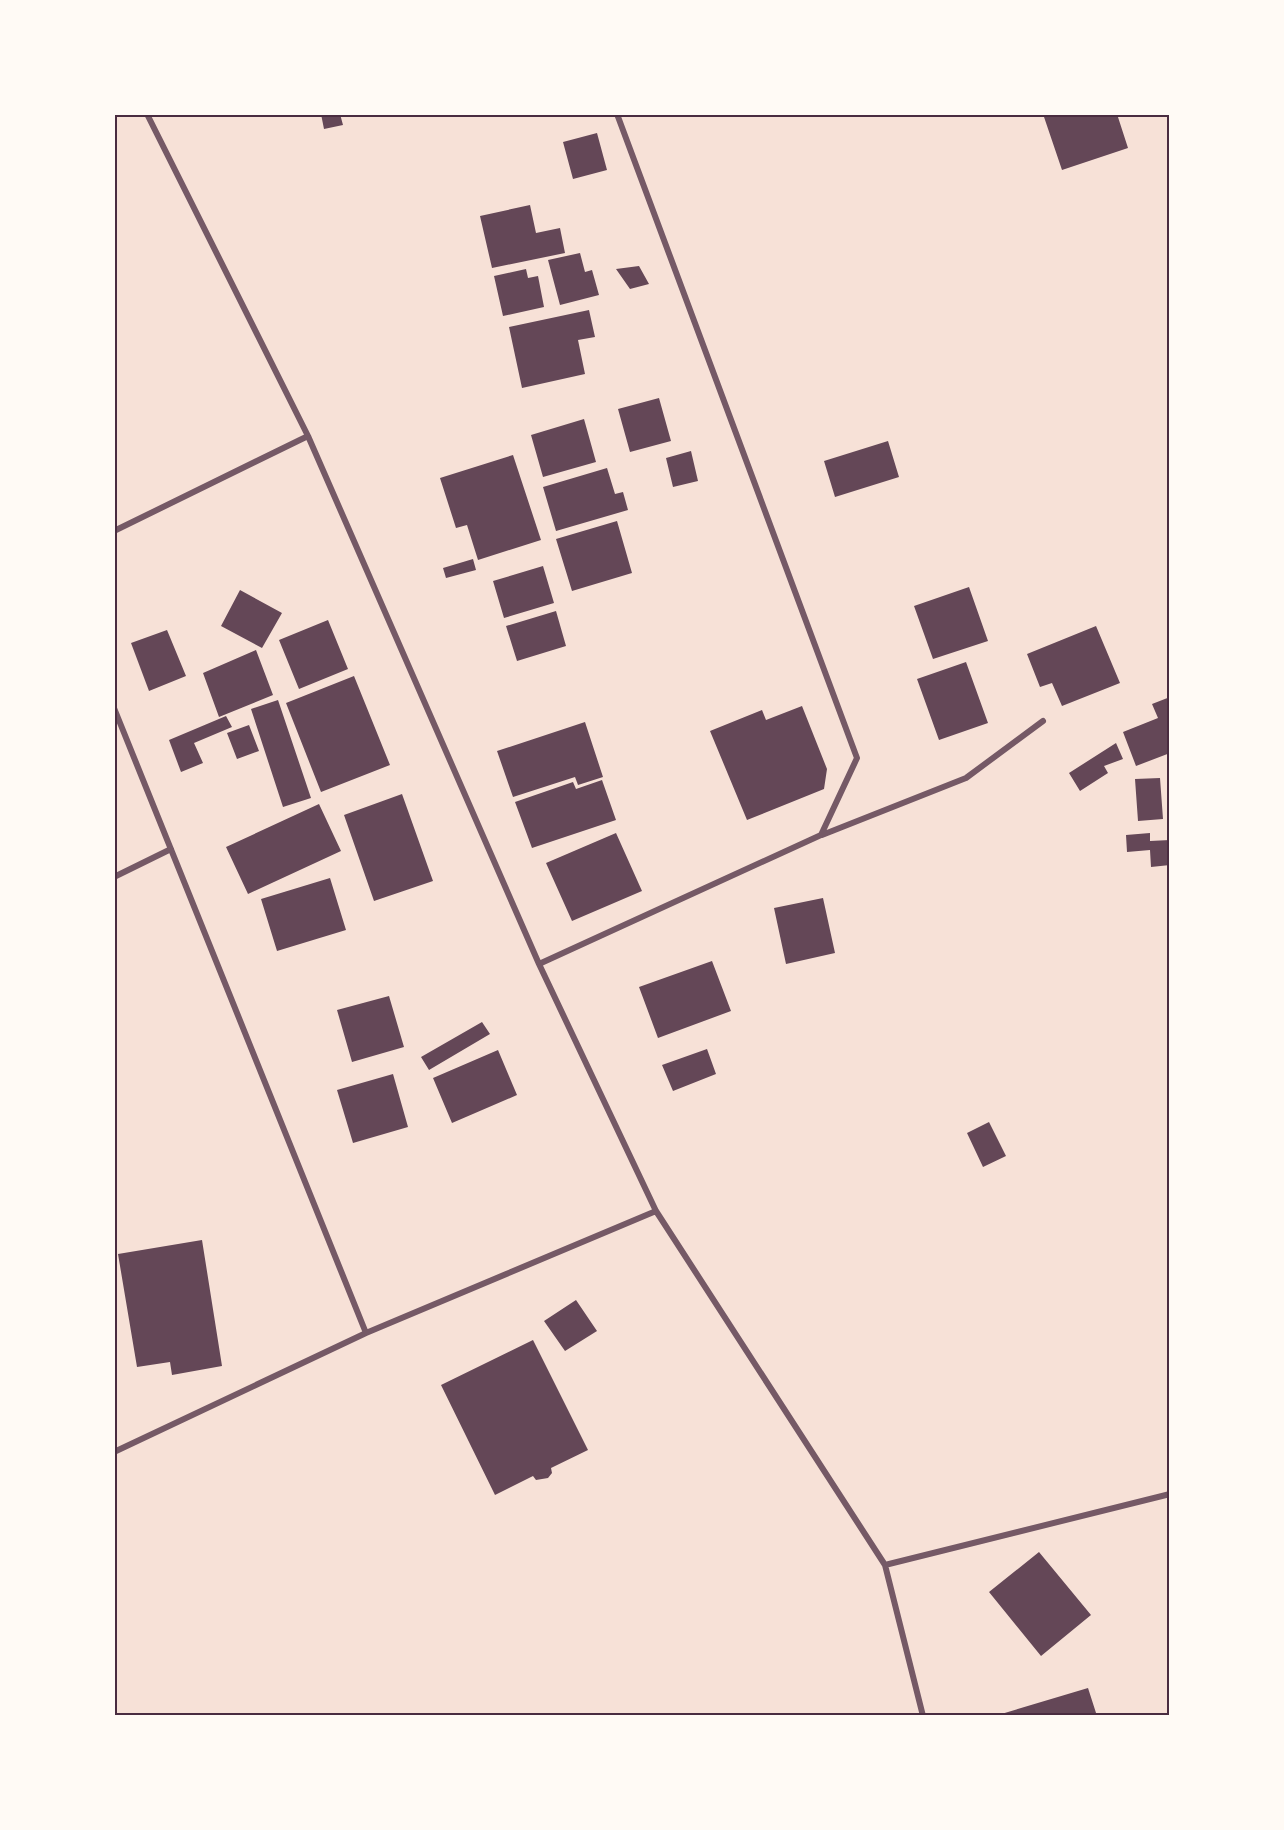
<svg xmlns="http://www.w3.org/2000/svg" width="1284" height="1830" font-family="Bitter,serif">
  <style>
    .building { fill: #644757 }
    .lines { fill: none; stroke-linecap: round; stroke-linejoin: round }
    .minor { stroke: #755966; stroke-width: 6 }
    .neatline { fill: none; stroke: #4a2c40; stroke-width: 2 }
  </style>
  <rect width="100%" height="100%" fill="#f7e1d7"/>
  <path class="building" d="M 321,114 L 340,114 L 343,125 L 324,129 Z
    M 1043,114 L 1117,114 L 1128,148 L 1062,170 Z
    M 597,133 L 607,170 L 573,179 L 563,142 Z
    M 530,205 L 536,233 L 560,228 L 565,253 L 492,268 L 480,216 Z
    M 580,253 L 585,272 L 592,270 L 599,295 L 560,305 L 548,260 Z
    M 639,266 L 649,284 L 630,289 L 616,269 Z
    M 526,269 L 528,278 L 538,276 L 544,307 L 503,316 L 494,276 Z
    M 589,310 L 595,337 L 578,340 L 585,374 L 522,388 L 509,327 Z
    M 659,398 L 671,441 L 630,452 L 618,409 Z
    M 584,419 L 596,462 L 543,477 L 531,435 Z
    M 888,441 L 899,477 L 835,497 L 824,461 Z
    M 691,451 L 698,481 L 673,487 L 666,458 Z
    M 513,455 L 541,540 L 478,560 L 467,525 L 456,528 L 440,478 Z
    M 607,468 L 615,494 L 623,492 L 628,510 L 556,531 L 543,487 Z
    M 617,521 L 632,573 L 572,591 L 556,539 Z
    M 473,559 L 476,570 L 446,578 L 443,568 Z
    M 543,566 L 554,603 L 504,618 L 493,581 Z
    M 969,587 L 988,641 L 933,659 L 914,606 Z
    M 240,590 L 282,613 L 262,648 L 221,626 Z
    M 556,611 L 566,646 L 517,661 L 506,626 Z
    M 328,620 L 348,669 L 299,689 L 279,640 Z
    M 1096,626 L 1120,683 L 1062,706 L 1052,683 L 1040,687 L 1027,654 Z
    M 167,630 L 186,676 L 149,691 L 131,643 Z
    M 256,650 L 273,695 L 219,717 L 203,673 Z
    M 966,662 L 988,723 L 939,740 L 917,679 Z
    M 354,676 L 390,765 L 321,792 L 286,703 Z
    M 1170,697 L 1170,753 L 1136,766 L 1123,732 L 1158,718 L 1152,704 Z
    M 278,700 L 311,798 L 283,807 L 251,709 Z
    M 802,706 L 827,769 L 824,789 L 747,820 L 710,731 L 762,710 L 766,720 Z
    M 226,716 L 232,727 L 194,743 L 203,763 L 181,772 L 169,740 Z
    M 585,722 L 603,777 L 578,785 L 575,777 L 513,797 L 497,751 Z
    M 249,725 L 259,751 L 237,759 L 227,733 Z
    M 1116,743 L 1123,759 L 1104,766 L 1108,773 L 1080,791 L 1069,773 Z
    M 1160,778 L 1163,819 L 1138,821 L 1135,779 Z
    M 602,780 L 616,820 L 532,848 L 515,802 L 573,782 L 576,789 Z
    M 402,794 L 433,881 L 374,901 L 344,815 Z
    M 319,804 L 341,851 L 248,894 L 226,847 Z
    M 616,833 L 642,891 L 572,921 L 546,863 Z
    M 1150,833 L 1150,841 L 1170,840 L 1170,865 L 1151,867 L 1150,850 L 1127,852 L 1126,835 Z
    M 330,878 L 346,930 L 277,951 L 261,899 Z
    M 823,898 L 835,953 L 786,964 L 774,908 Z
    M 712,961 L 731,1011 L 658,1038 L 639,987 Z
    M 389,996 L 404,1047 L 352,1062 L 337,1010 Z
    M 482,1022 L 490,1034 L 429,1070 L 421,1057 Z
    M 707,1049 L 716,1074 L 673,1091 L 662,1065 Z
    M 498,1050 L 517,1095 L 452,1123 L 433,1078 Z
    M 393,1074 L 408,1127 L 353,1143 L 337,1090 Z
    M 989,1122 L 1006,1156 L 983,1167 L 967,1133 Z
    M 202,1240 L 222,1366 L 172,1375 L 170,1362 L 137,1367 L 118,1254 Z
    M 576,1300 L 597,1331 L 565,1351 L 544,1321 Z
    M 533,1340 L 588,1450 L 551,1468 L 552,1473 L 548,1478 L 536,1480 L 533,1476 L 495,1495 L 441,1385 Z
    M 1039,1552 L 1091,1615 L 1041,1656 L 989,1592 Z
    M 1088,1688 L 1097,1716 L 998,1716 L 998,1715 Z"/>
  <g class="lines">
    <path class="minor" d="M 147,114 L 308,436 L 539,964 L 656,1211 L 885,1565 L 923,1716
      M 114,531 L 308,436
      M 114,708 L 366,1333
      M 822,835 L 966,778 L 1043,721
      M 114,877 L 171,849
      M 539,964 L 821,835 L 857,758 L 617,114
      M 114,1452 L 366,1333 L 656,1211
      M 885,1565 L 1170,1494"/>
  </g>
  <rect width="1284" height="1830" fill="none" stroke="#fffaf5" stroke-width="231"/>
  <rect x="116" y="116" width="1052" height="1598" class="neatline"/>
</svg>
